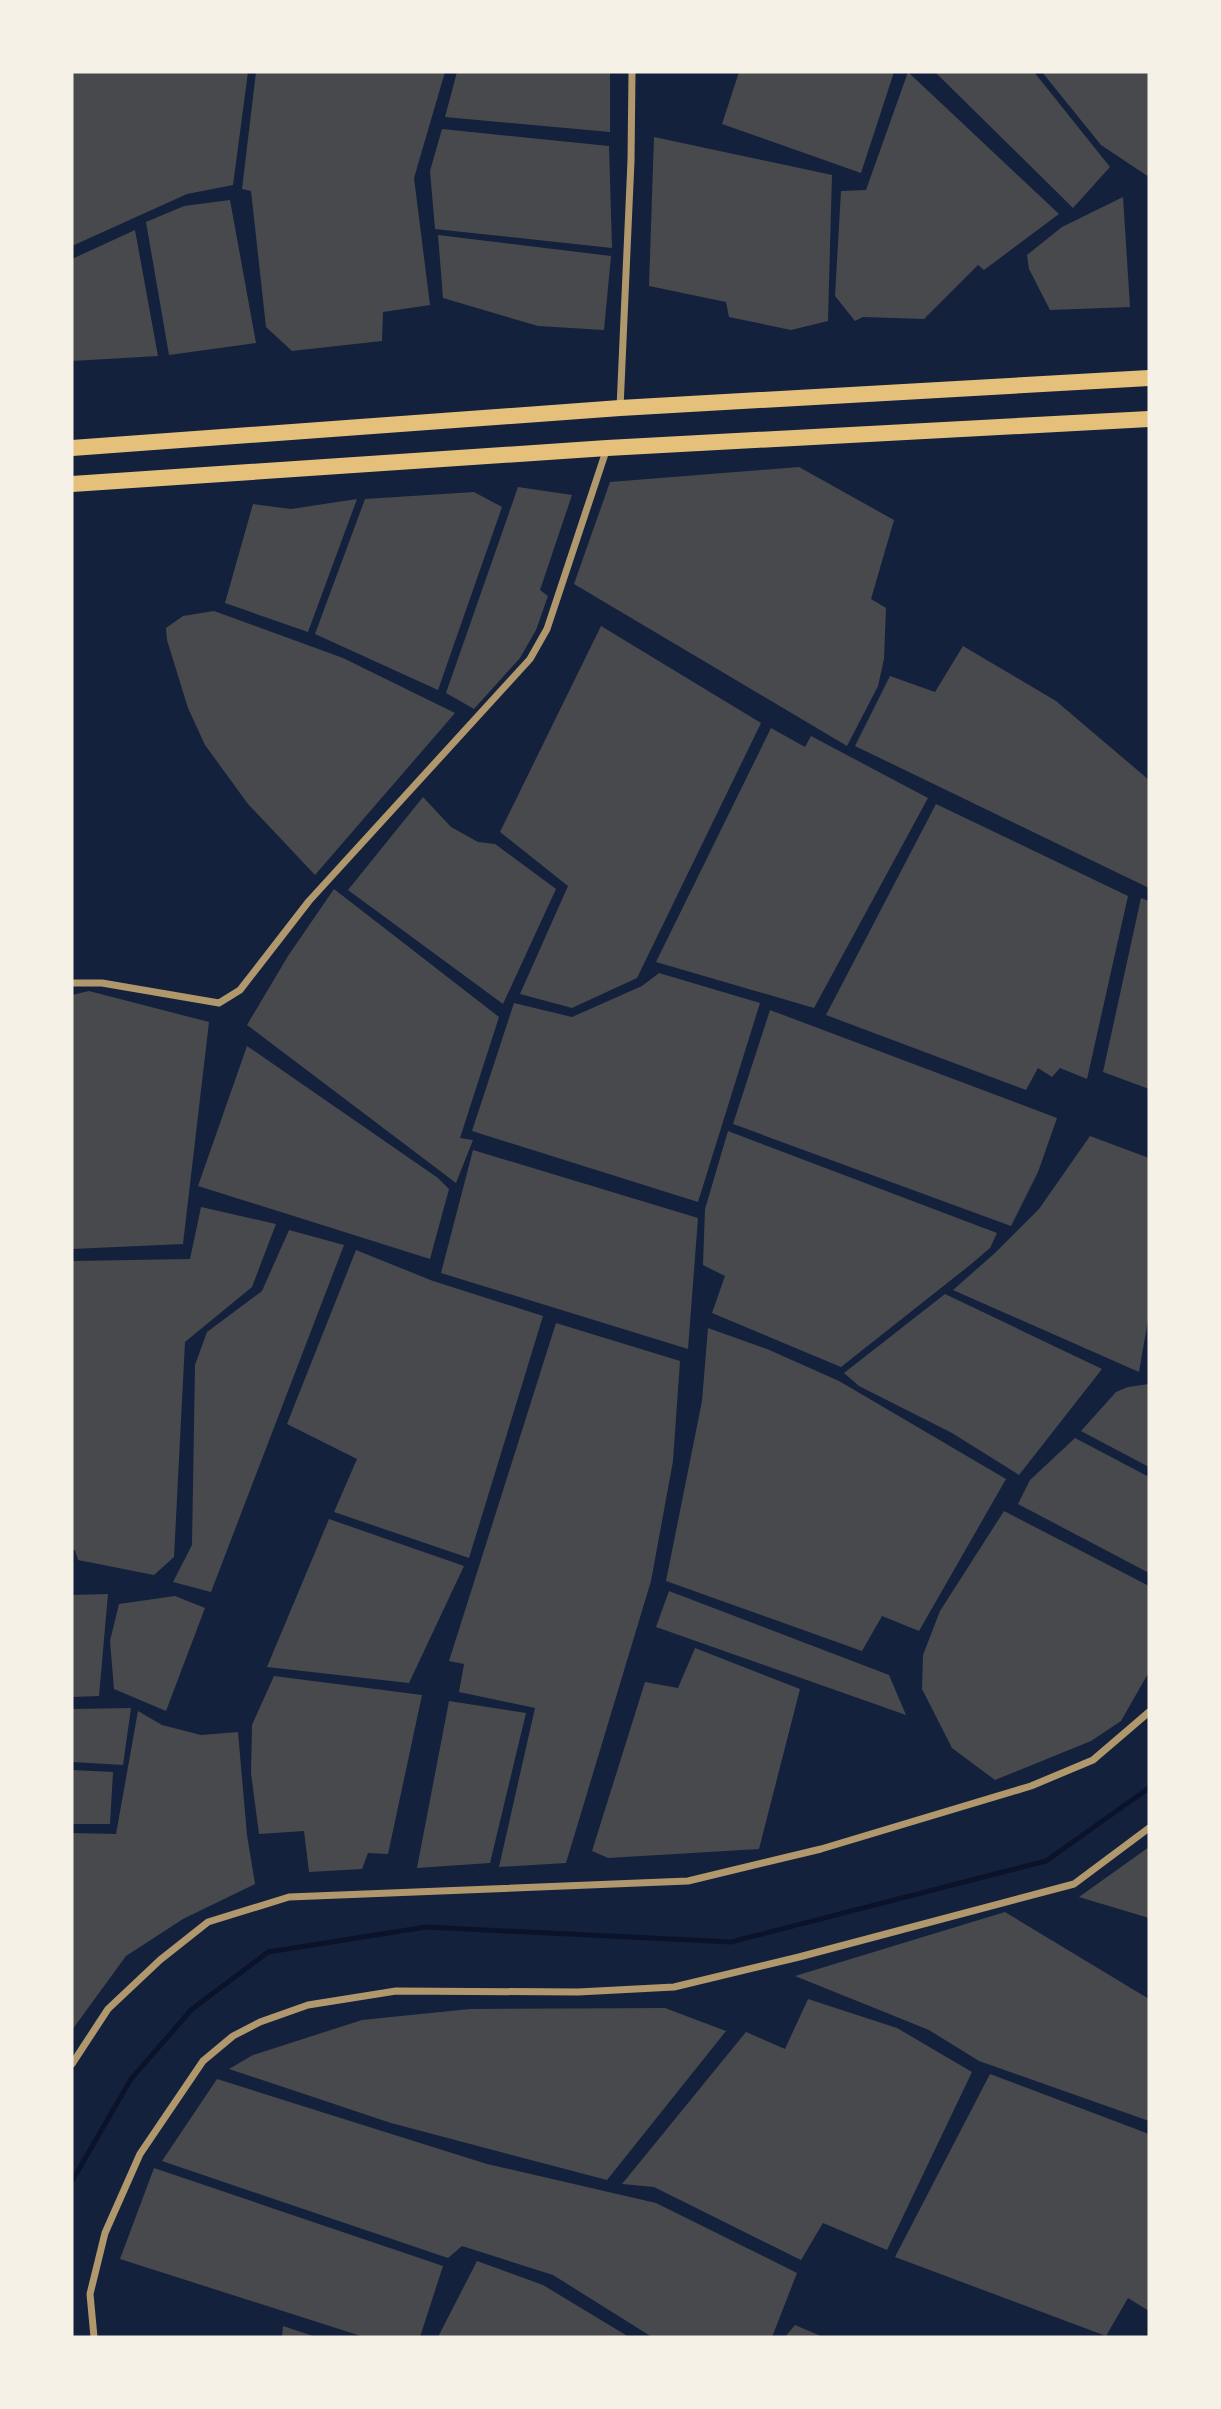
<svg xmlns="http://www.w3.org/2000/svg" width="1221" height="2409" font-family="Helvetica,sans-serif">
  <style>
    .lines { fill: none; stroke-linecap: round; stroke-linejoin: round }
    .stream { stroke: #0b132b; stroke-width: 5 }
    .building { fill: #48494c }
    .minor { stroke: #b1986c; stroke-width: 7 }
    .trunk { stroke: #e5c07b; stroke-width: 16 }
  </style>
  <rect width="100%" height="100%" fill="#14213d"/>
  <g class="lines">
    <path class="stream" d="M 72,2181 L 131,2079 L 192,2009 L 268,1952 L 426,1927 L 731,1942 L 1046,1861 L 1149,1788"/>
  </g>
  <path class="building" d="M 72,72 L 248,72 L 233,185 L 187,194 L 72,246 Z
    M 256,72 L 445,72 L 414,178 L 430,305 L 383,312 L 382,341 L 292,351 L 266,327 L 251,191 L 242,189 Z
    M 457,72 L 610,72 L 610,132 L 445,117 Z
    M 739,72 L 894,72 L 861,173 L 722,124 Z
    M 908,72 L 1059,214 L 984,270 L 978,265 L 924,319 L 863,317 L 855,321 L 835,296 L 841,191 L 866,190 Z
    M 935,72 L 1034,72 L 1110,167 L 1073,208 Z
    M 1042,72 L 1149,72 L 1149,177 L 1101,145 Z
    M 442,129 L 609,146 L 612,248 L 435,229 L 430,171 Z
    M 654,137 L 832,175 L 828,321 L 791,330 L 729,317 L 726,302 L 649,286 Z
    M 1123,197 L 1130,307 L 1050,310 L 1029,269 L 1027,255 L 1062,227 Z
    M 230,200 L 256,343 L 169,355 L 146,222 L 184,206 Z
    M 135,230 L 158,356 L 72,361 L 72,259 Z
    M 438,235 L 611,256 L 604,330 L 538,326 L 443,298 Z
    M 799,467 L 894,520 L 871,599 L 886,608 L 884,659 L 878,686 L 847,746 L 574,584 L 610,482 Z
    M 518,487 L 572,495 L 540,590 L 548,596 L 536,630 L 520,658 L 474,709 L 446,693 Z
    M 474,492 L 502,507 L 438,690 L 315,634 L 365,499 Z
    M 357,499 L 308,632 L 225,603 L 253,504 L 291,509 Z
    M 214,611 L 343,658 L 455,713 L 315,875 L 248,804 L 205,745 L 188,708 L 167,640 L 166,628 L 183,616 Z
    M 601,626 L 761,723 L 637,978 L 572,1008 L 520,994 L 568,886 L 500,832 Z
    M 963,646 L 1056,701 L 1149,780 L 1149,888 L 855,746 L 890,676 L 935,692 Z
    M 771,728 L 805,747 L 811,736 L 928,798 L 814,1008 L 656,962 Z
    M 423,797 L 451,827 L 478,842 L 495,844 L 556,889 L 503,1004 L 348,890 Z
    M 936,804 L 1128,896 L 1087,1079 L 1060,1068 L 1052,1077 L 1038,1068 L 1026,1090 L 826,1015 Z
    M 334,889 L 499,1017 L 460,1138 L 473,1140 L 456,1183 L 247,1025 L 288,956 Z
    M 1141,898 L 1149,901 L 1149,1089 L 1103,1072 Z
    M 659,973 L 760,1003 L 698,1202 L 472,1131 L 514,1003 L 572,1017 L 642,986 Z
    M 89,991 L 209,1022 L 183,1244 L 72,1249 L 72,995 Z
    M 770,1010 L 1057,1118 L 1038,1172 L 1011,1226 L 733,1124 Z
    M 247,1046 L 438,1178 L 449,1189 L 430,1259 L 198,1186 Z
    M 728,1131 L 997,1233 L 990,1248 L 970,1265 L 841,1367 L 712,1313 L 725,1276 L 703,1265 L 705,1209 Z
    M 1090,1136 L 1149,1158 L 1149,1314 L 1139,1372 L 953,1290 L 995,1253 L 1039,1209 Z
    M 473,1150 L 698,1218 L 688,1349 L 441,1273 Z
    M 201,1207 L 276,1224 L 252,1287 L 185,1342 L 174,1557 L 154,1575 L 78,1560 L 75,1550 L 72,1550 L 72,1261 L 190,1259 Z
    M 289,1230 L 344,1245 L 211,1592 L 173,1582 L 192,1545 L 195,1365 L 207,1332 L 262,1291 Z
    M 356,1250 L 433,1281 L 543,1316 L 469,1558 L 334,1512 L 357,1459 L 287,1424 Z
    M 945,1294 L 1102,1369 L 1019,1475 L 952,1433 L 859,1386 L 844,1373 Z
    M 556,1323 L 680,1361 L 673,1461 L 651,1581 L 566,1863 L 499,1867 L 535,1708 L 459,1692 L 464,1664 L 449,1661 Z
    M 708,1328 L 767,1349 L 839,1381 L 1006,1479 L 919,1631 L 882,1616 L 862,1651 L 666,1581 L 702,1401 Z
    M 1149,1384 L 1149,1467 L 1081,1431 L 1116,1392 L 1128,1387 Z
    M 1075,1438 L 1149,1477 L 1149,1573 L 1018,1504 L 1030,1480 Z
    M 1004,1511 L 1149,1586 L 1149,1672 L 1121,1721 L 1091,1741 L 995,1780 L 952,1748 L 922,1689 L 923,1655 L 940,1611 Z
    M 329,1519 L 464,1566 L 409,1683 L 267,1667 Z
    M 669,1591 L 889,1675 L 906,1715 L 656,1627 Z
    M 108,1594 L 99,1696 L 72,1697 L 72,1595 Z
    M 175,1596 L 205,1608 L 166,1711 L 114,1689 L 110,1641 L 119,1604 Z
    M 695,1648 L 800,1689 L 759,1849 L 608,1858 L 592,1851 L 645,1682 L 678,1688 Z
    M 274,1676 L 422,1695 L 388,1854 L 368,1853 L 362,1869 L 309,1872 L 304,1831 L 259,1834 L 251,1773 L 252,1725 Z
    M 449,1701 L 526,1713 L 490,1863 L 417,1868 Z
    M 131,1708 L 123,1765 L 72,1762 L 72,1709 Z
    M 138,1711 L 162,1725 L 201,1735 L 238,1732 L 247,1835 L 255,1884 L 183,1919 L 126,1956 L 72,2030 L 72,1833 L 116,1834 Z
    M 72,1770 L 113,1772 L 110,1824 L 72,1824 Z
    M 1149,1847 L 1149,1918 L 1079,1897 Z
    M 1005,1912 L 1149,1999 L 1149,2121 L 979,2061 L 929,2030 L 795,1976 Z
    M 808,1999 L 897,2028 L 972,2072 L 887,2250 L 823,2223 L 801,2260 L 654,2187 L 622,2184 L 746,2032 L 785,2049 Z
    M 665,2008 L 726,2031 L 607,2180 L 391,2123 L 229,2069 L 253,2055 L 362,2020 L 470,2009 Z
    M 990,2074 L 1149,2134 L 1149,2311 L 1128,2298 L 1106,2336 L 895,2257 Z
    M 217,2079 L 487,2164 L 656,2203 L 797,2273 L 772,2337 L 652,2337 L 553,2275 L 462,2246 L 448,2258 L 162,2161 Z
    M 154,2168 L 443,2266 L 420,2337 L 364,2337 L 120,2259 Z
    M 477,2261 L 543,2285 L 629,2337 L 438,2337 Z
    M 795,2325 L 823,2337 L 785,2337 Z
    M 283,2326 L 316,2337 L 282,2337 Z"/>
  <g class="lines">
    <path class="minor" d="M 620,408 L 631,161 L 632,72
      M 72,983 L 102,983 L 219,1003 L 240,990 L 309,901 L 530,659 L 547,629 L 607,448
      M 72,2064 L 108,2009 L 160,1960 L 208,1922 L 289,1897 L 688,1881 L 821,1849 L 1031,1786 L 1093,1760 L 1149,1712
      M 94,2337 L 90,2294 L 105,2233 L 140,2154 L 203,2061 L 233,2036 L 260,2022 L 308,2005 L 396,1991 L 578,1992 L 674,1987 L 799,1957 L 1074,1884 L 1149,1828"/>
    <path class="trunk" d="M 72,448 L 620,408 L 1149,378
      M 72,484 L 607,448 L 1149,419"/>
  </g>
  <rect width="1221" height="2409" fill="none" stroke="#f6f1e7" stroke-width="147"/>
</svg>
